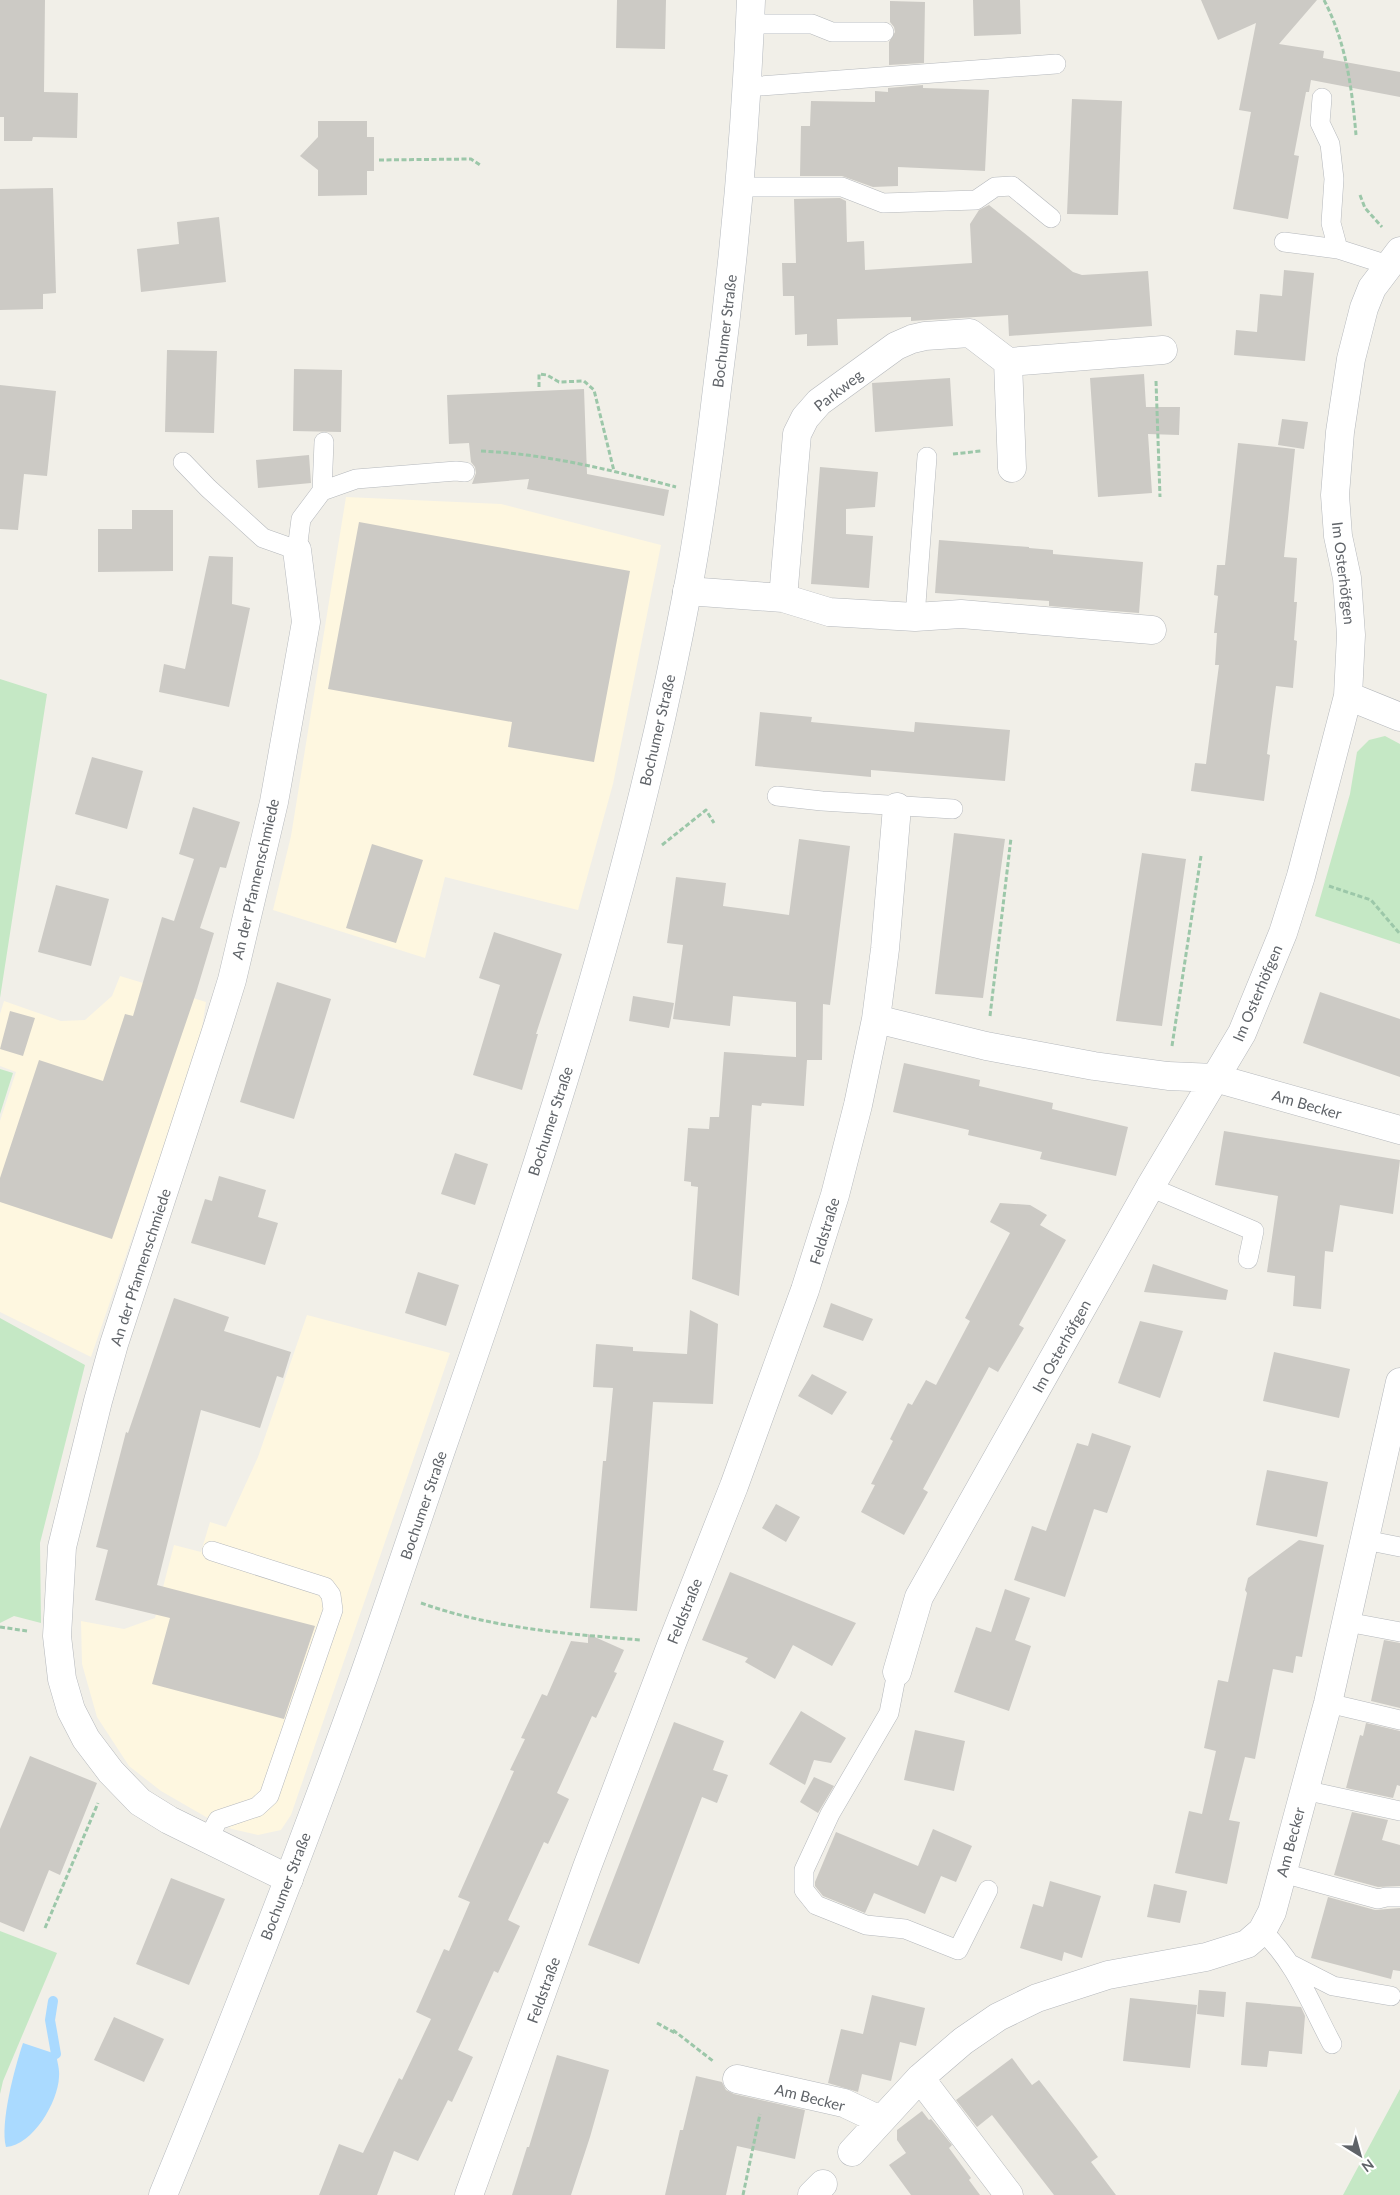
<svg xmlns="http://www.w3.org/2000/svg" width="1400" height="2195" font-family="Lato,sans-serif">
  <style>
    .commercial { fill: #fef7e0 }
    .green { fill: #c5e8c5 }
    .water { fill: #aadaff }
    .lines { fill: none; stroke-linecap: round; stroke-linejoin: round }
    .stream { stroke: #aadaff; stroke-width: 10 }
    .building { fill: #cccac5 }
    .lane-casing { stroke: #b5b8bc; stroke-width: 20 }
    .street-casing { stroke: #b5b8bc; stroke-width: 29 }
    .secondary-casing { stroke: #b6babf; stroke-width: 29 }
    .path { stroke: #9cc7a9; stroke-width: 3; stroke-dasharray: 5 2.5; stroke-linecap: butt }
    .lane { stroke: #fff; stroke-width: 19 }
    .street { stroke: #fff; stroke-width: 28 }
    .secondary { stroke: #fff; stroke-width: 28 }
    .labels { text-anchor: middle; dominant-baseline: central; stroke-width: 4.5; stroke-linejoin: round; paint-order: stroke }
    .street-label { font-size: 15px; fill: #5f6368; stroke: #fff }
  </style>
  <rect width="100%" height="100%" fill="#f1efe8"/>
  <path class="commercial" d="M 346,497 L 501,504 L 661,545 L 613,784 L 578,910 L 445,877 L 425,958 L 273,910 L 291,836 Z
    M 120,976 L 206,1002 L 200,1041 L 91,1357 L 0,1312 L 0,1121 L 16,1072 L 0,1066 L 0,1014 L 4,1001 L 61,1021 L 85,1020 L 112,996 Z
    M 307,1315 L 450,1353 L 291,1815 L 281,1830 L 258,1835 L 232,1829 L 206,1817 L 161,1791 L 129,1766 L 97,1717 L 82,1664 L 81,1621 L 124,1629 L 155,1618 L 174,1545 L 201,1552 L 210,1522 L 226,1527 L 258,1457 Z"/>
  <path class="green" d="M 0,679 L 47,694 L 0,998 Z
    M 1385,736 L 1400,744 L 1400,944 L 1315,916 L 1350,794 L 1357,752 L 1369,740 Z
    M 0,1069 L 13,1073 L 0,1114 Z
    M 0,1318 L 85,1365 L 40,1543 L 41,1623 L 14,1616 L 0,1623 Z
    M 0,1931 L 57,1953 L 3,2081 L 0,2094 Z
    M 1400,2089 L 1400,2195 L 1343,2195 Z"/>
  <path class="water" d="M 23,2043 L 56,2054 C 57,2061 60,2070 59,2077 C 58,2102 33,2145 6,2147 C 0,2123 14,2070 23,2043 Z"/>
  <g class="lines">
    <path class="stream" d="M 53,2001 L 50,2020 L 56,2054"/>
  </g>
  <path class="building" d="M 0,0 L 45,0 L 44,92 L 78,93 L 77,138 L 33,137 L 32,141 L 4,141 L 4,117 L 0,117 Z
    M 617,0 L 666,0 L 665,49 L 616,48 Z
    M 973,0 L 1020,0 L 1021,34 L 974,36 Z
    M 1201,0 L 1317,0 L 1279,44 L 1324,51 L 1323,58 L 1400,72 L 1400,97 L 1311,80 L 1309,92 L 1306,92 L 1294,155 L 1299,156 L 1288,219 L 1233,209 L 1251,112 L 1239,110 L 1256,23 L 1218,40 Z
    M 890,1 L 925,2 L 924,63 L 889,65 L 889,42 L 895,32 L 894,27 L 890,22 Z
    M 923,85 L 923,88 L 989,90 L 985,171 L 898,167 L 898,186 L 873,187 L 842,176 L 800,176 L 801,126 L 810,126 L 811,101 L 875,102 L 875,91 L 888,92 L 888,88 Z
    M 1072,99 L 1122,101 L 1118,215 L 1067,214 Z
    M 318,121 L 367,121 L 367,137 L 374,137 L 374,171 L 367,171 L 367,195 L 318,196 L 318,170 L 300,156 L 318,137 Z
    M 53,188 L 56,293 L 43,294 L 43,309 L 0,310 L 0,189 Z
    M 840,198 L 846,201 L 847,242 L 864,241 L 865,270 L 972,263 L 970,224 L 979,210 L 989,205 L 1073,272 L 1082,275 L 1148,271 L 1152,326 L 1009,336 L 1008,315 L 911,321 L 911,317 L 837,319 L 838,345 L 807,346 L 807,334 L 795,335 L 794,296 L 783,296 L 782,263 L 796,263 L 794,199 Z
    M 219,217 L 226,282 L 141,292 L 137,249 L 179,244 L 177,222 Z
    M 1284,270 L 1314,273 L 1305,361 L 1234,355 L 1236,330 L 1257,332 L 1260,294 L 1282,296 Z
    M 167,350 L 217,351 L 214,433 L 165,432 Z
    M 294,369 L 342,370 L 341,432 L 293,431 Z
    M 1144,374 L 1146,407 L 1180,407 L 1179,435 L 1148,434 L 1152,493 L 1098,497 L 1090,378 Z
    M 950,378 L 953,426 L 875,432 L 872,383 Z
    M 0,385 L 56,391 L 47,476 L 24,474 L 18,530 L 0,529 Z
    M 584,389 L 587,474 L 669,490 L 664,516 L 527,489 L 529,479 L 472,484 L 476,473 L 475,467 L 471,462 L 469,443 L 449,444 L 447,395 Z
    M 1282,419 L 1308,422 L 1304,449 L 1278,445 Z
    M 1238,443 L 1295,449 L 1284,557 L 1297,558 L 1294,602 L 1297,602 L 1294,640 L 1297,641 L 1293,688 L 1276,686 L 1267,754 L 1270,755 L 1264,801 L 1191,791 L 1195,763 L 1206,764 L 1219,665 L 1215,665 L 1217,633 L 1214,633 L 1218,596 L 1214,595 L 1217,565 L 1225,565 Z
    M 309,455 L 311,483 L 258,488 L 256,460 Z
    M 820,467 L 878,472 L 875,507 L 846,509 L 846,534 L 873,536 L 869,588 L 811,584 Z
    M 132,510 L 173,510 L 173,571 L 98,572 L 98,529 L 132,529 Z
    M 359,522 L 630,571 L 594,762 L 508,747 L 512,722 L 328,689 Z
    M 939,540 L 1029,547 L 1029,548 L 1053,550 L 1053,554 L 1143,562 L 1139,613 L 1049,606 L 1049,601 L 935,593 Z
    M 209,556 L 233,557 L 232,604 L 250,608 L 229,707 L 159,692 L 164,664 L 185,669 Z
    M 760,712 L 812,717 L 811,722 L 914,732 L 915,722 L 1010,730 L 1005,781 L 871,770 L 871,777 L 755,766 Z
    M 92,757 L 143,771 L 127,829 L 75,814 Z
    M 193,807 L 240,822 L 226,868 L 220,867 L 200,928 L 214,933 L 196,993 L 112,1239 L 0,1202 L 0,1178 L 39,1060 L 103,1081 L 125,1014 L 133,1016 L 162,917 L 174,921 L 194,859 L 179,854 Z
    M 954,833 L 1005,839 L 983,998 L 935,994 Z
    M 799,839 L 850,846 L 830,1005 L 823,1004 L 822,1060 L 807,1060 L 804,1106 L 762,1103 L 761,1106 L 752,1105 L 739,1296 L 692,1279 L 698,1187 L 691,1186 L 691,1182 L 684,1181 L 688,1128 L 709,1129 L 710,1117 L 719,1117 L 724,1052 L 796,1057 L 796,1002 L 733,996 L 730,1026 L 673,1019 L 683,945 L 667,943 L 676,877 L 726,883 L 723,906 L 789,915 Z
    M 372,844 L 423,860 L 396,943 L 346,928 Z
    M 1142,853 L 1186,859 L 1162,1026 L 1116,1021 Z
    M 56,885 L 109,899 L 91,966 L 38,952 Z
    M 494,932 L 562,954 L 536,1034 L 538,1034 L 522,1090 L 473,1075 L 500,985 L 479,978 Z
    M 277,982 L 331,999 L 294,1119 L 240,1102 Z
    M 1320,992 L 1400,1019 L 1400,1077 L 1303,1043 Z
    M 633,996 L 674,1003 L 669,1028 L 629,1021 Z
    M 10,1011 L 35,1018 L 23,1056 L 0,1049 Z
    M 904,1063 L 980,1080 L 979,1086 L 1053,1103 L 1052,1109 L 1128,1127 L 1116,1176 L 1040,1159 L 1042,1152 L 968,1135 L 969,1130 L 893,1112 Z
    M 1224,1131 L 1400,1160 L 1393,1214 L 1340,1205 L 1333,1252 L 1325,1251 L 1321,1309 L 1293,1306 L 1295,1276 L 1267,1272 L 1278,1196 L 1215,1185 Z
    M 455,1153 L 488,1164 L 475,1205 L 441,1194 Z
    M 219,1176 L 266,1190 L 258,1217 L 278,1223 L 265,1265 L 191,1243 L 205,1199 L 212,1201 Z
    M 1000,1203 L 1030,1205 L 1047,1215 L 1040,1225 L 1066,1240 L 1019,1325 L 1024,1328 L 998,1372 L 989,1367 L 923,1489 L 928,1492 L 904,1535 L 861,1512 L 875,1485 L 871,1484 L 893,1441 L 890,1439 L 908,1403 L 912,1405 L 926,1380 L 936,1385 L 970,1321 L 965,1318 L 1010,1233 L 990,1222 Z
    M 1153,1264 L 1228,1290 L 1226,1300 L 1144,1292 Z
    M 418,1272 L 459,1285 L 446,1326 L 405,1313 Z
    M 174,1298 L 229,1317 L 224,1331 L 291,1352 L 283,1378 L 277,1376 L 260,1428 L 201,1410 L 157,1585 L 315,1626 L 284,1719 L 152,1684 L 170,1618 L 95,1600 L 108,1550 L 96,1547 L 126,1432 L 128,1433 Z
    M 831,1303 L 873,1319 L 863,1341 L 823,1327 Z
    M 690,1310 L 718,1324 L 713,1404 L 653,1402 L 637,1611 L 590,1608 L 603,1461 L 606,1461 L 613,1388 L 593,1387 L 596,1344 L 633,1347 L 633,1351 L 687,1354 Z
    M 1140,1321 L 1183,1331 L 1160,1398 L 1118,1383 Z
    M 1274,1352 L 1350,1369 L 1339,1418 L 1263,1401 Z
    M 812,1374 L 847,1392 L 832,1415 L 798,1396 Z
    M 1092,1433 L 1131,1446 L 1107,1513 L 1094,1509 L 1065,1597 L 1014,1580 L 1032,1526 L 1046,1531 L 1077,1443 L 1088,1446 Z
    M 1267,1470 L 1328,1482 L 1317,1537 L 1256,1525 Z
    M 776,1504 L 800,1517 L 786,1542 L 762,1528 Z
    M 1299,1540 L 1324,1545 L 1302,1657 L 1296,1656 L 1293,1673 L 1273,1669 L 1255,1759 L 1245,1757 L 1229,1820 L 1240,1822 L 1227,1884 L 1175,1873 L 1189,1811 L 1202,1814 L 1216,1751 L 1204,1748 L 1218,1680 L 1228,1682 L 1247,1593 L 1245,1590 L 1248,1578 Z
    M 730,1572 L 856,1623 L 832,1666 L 793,1645 L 775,1679 L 745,1662 L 748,1658 L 702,1640 Z
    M 1005,1589 L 1030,1598 L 1015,1640 L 1031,1646 L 1009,1711 L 954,1692 L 976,1627 L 991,1632 Z
    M 588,1634 L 624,1650 L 614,1672 L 617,1673 L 596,1718 L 592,1716 L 557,1793 L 569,1799 L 548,1844 L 544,1842 L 508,1920 L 520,1926 L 498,1973 L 494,1971 L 458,2050 L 473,2057 L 452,2102 L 448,2100 L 418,2161 L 394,2151 L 377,2195 L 319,2195 L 339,2144 L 363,2153 L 399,2078 L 402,2080 L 431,2019 L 416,2012 L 444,1949 L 449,1951 L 470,1902 L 458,1897 L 514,1771 L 510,1770 L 525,1739 L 521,1738 L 542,1694 L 547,1696 L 571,1641 L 588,1643 Z
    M 1384,1640 L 1400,1643 L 1400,1708 L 1371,1701 Z
    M 801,1711 L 846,1738 L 831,1763 L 814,1760 L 805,1785 L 769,1764 Z
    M 674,1722 L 724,1741 L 713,1770 L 728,1775 L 717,1803 L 702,1797 L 639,1964 L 588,1945 Z
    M 1366,1723 L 1400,1731 L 1400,1786 L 1397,1785 L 1393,1798 L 1346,1788 L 1360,1735 L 1363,1736 Z
    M 915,1730 L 965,1741 L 954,1791 L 904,1780 Z
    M 30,1756 L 97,1783 L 60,1875 L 49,1870 L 24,1932 L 0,1922 L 0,1829 Z
    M 814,1777 L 834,1786 L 818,1813 L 800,1802 Z
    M 1352,1812 L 1388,1820 L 1382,1840 L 1400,1845 L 1400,1886 L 1378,1887 L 1334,1875 Z
    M 933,1829 L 972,1846 L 956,1882 L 941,1876 L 925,1914 L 874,1893 L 865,1913 L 823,1896 L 815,1886 L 815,1882 L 836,1832 L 918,1866 Z
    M 171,1878 L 225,1899 L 189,1985 L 136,1964 Z
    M 1050,1881 L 1101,1896 L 1082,1958 L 1064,1952 L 1062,1961 L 1020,1948 L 1033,1904 L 1043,1907 Z
    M 1154,1884 L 1187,1891 L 1180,1923 L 1147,1917 Z
    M 1328,1897 L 1375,1910 L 1400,1908 L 1400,1971 L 1393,1970 L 1391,1979 L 1311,1958 Z
    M 1199,1990 L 1226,1992 L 1224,2017 L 1197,2014 Z
    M 872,1995 L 925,2008 L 916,2046 L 900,2042 L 891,2081 L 862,2074 L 858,2092 L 828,2083 L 841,2029 L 863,2034 Z
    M 1130,1998 L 1197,2005 L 1190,2068 L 1123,2061 Z
    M 1246,2002 L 1301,2007 L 1305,2016 L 1302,2054 L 1269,2051 L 1267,2067 L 1241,2065 Z
    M 114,2017 L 164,2039 L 144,2082 L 94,2060 Z
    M 557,2055 L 609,2070 L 590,2137 L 571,2195 L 512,2195 L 527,2147 L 529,2147 Z
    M 1012,2058 L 1032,2085 L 1039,2080 L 1077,2129 L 1098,2157 L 1091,2162 L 1116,2195 L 1054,2195 L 992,2115 L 977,2127 L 956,2100 Z
    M 696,2076 L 722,2082 L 726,2090 L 734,2094 L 805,2110 L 795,2159 L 737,2146 L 726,2195 L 665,2195 L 680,2130 L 683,2130 Z
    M 922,2111 L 929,2120 L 931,2119 L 952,2145 L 949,2148 L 971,2178 L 969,2180 L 980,2195 L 911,2195 L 889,2165 L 906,2153 L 897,2140 L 897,2130 Z"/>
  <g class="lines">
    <g class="lane-casing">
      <path id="lane" d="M 750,24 L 812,24 L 832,32 L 884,32
        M 747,87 L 1056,64
        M 1322,98 L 1320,123 L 1330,144 L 1334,179 L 1331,223 L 1338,249
        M 739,187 L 842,187 L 883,203 L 976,200 L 995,187 L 1012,186 L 1051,218
        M 1284,242 L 1338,249 L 1388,265
        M 183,462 L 208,488 L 263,538 L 297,550 L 301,519 L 322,491 L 356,479 L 456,471 L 465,472
        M 322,491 L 324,442
        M 915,617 L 927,457
        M 777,796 L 822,801 L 953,809
        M 1150,1187 L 1254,1231 L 1248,1259
        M 1365,1540 L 1400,1547
        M 1347,1622 L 1400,1632
        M 897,1672 L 889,1713 L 830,1814 L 804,1870 L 804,1890 L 816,1905 L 866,1925 L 905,1929 L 958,1950 L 988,1890
        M 1328,1703 L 1400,1720
        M 1304,1790 L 1400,1811
        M 208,1839 L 218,1820 L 257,1807 L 269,1796 L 333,1610 L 331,1595 L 325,1587 L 212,1551
        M 1283,1873 L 1378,1899 L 1386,1897 L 1400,1897
        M 1262,1931 C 1295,1961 1311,2005 1332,2044
        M 1290,1964 L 1333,1986 L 1391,1996"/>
    </g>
    <g class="street-casing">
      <path id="street" d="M 1008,362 L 1012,468
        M 687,591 L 783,598 L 829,612 L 915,617 L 961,614 L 1152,630
        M 783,598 L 797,434 L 805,418 L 819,402 L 896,346 L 912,339 L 925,336 L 970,333 L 1008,362 L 1163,350
        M 1348,696 L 1400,717
        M 876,1019 L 885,949 L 897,807
        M 897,1672 L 919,1597 L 1150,1187 L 1242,1033 L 1283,933 L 1301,876 L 1348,696 L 1351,635 L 1347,578 L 1338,536 L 1335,495 L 1340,432 L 1351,359 L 1364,308 L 1372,288 L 1400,251
        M 289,1879 L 169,1820 L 140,1802 L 111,1772 L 86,1739 L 71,1710 L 62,1679 L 57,1636 L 62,1547 L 98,1401 L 114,1344 L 218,1025 L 232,980 L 274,802 L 306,622 L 297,550
        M 920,2078 L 1009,2195
        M 737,2079 L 844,2103 L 880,2120
        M 852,2152 L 920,2078 L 963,2041 L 998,2017 L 1037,1998 L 1108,1975 L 1206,1957 L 1247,1944 L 1262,1931 L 1272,1912 L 1328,1703 L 1400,1382
        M 469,2195 L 587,1867 L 672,1643 L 734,1486 L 805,1290 L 835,1195 L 858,1105 L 876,1019 L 986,1046 L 1094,1066 L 1168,1076 L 1215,1078 L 1400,1130
        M 812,2195 L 823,2184"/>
    </g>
    <g class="secondary-casing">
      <path id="secondary" d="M 163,2195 C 233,2025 300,1854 362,1681 C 389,1605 414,1529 440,1453 C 538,1172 632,886 687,593 C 700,526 709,457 717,389 C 734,260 746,130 751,0"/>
    </g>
    <path class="path" d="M 1324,0 C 1346,42 1352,88 1356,135
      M 379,160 L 471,159 L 480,165
      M 1360,195 L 1365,208 L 1382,227
      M 1156,381 L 1160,497
      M 539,387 L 539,374 L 547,375 L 559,382 L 584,381 L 594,390 L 614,471
      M 481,451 C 547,454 611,470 676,487
      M 953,454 L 981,451
      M 662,845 L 706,810 L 714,823
      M 1329,886 L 1371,900 L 1400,934
      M 990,1016 L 1011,838
      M 1172,1046 L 1201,856
      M 421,1603 C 491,1628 567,1634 641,1640
      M 0,1627 L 27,1631
      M 45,1928 L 98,1803
      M 657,2023 L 675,2033
      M 673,2030 L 713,2061
      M 743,2195 L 760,2114"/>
    <use href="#lane" class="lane"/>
    <use href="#street" class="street"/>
    <use href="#secondary" class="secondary"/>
  </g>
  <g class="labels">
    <g class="street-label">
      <text transform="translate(724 331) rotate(-83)">Bochumer Straße</text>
      <text transform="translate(838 390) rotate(-38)">Parkweg</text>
      <text transform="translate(1344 573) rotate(83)">Im Osterhöfgen</text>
      <text transform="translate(657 730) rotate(-77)">Bochumer Straße</text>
      <text transform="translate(255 879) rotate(-77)">An der Pfannenschmiede</text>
      <text transform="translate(1257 993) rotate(-67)">Im Osterhöfgen</text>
      <text transform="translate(1307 1104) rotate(16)">Am Becker</text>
      <text transform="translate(550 1121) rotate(-72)">Bochumer Straße</text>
      <text transform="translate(824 1231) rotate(-73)">Feldstraße</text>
      <text transform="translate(140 1267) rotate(-72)">An der Pfannenschmiede</text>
      <text transform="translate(1061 1346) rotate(-61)">Im Osterhöfgen</text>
      <text transform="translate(423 1505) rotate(-71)">Bochumer Straße</text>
      <text transform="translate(684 1611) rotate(-68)">Feldstraße</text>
      <text transform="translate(1290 1842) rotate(-75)">Am Becker</text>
      <text transform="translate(285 1886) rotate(-69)">Bochumer Straße</text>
      <text transform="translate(543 1990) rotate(-70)">Feldstraße</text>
      <text transform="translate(810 2097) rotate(14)">Am Becker</text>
    </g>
  </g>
  <g transform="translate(1360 2155) rotate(143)" stroke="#ffffff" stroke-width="4" paint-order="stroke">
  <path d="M0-4L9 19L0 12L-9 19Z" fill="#5f6368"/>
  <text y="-8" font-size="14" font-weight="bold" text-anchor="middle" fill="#5f6368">N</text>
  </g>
</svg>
